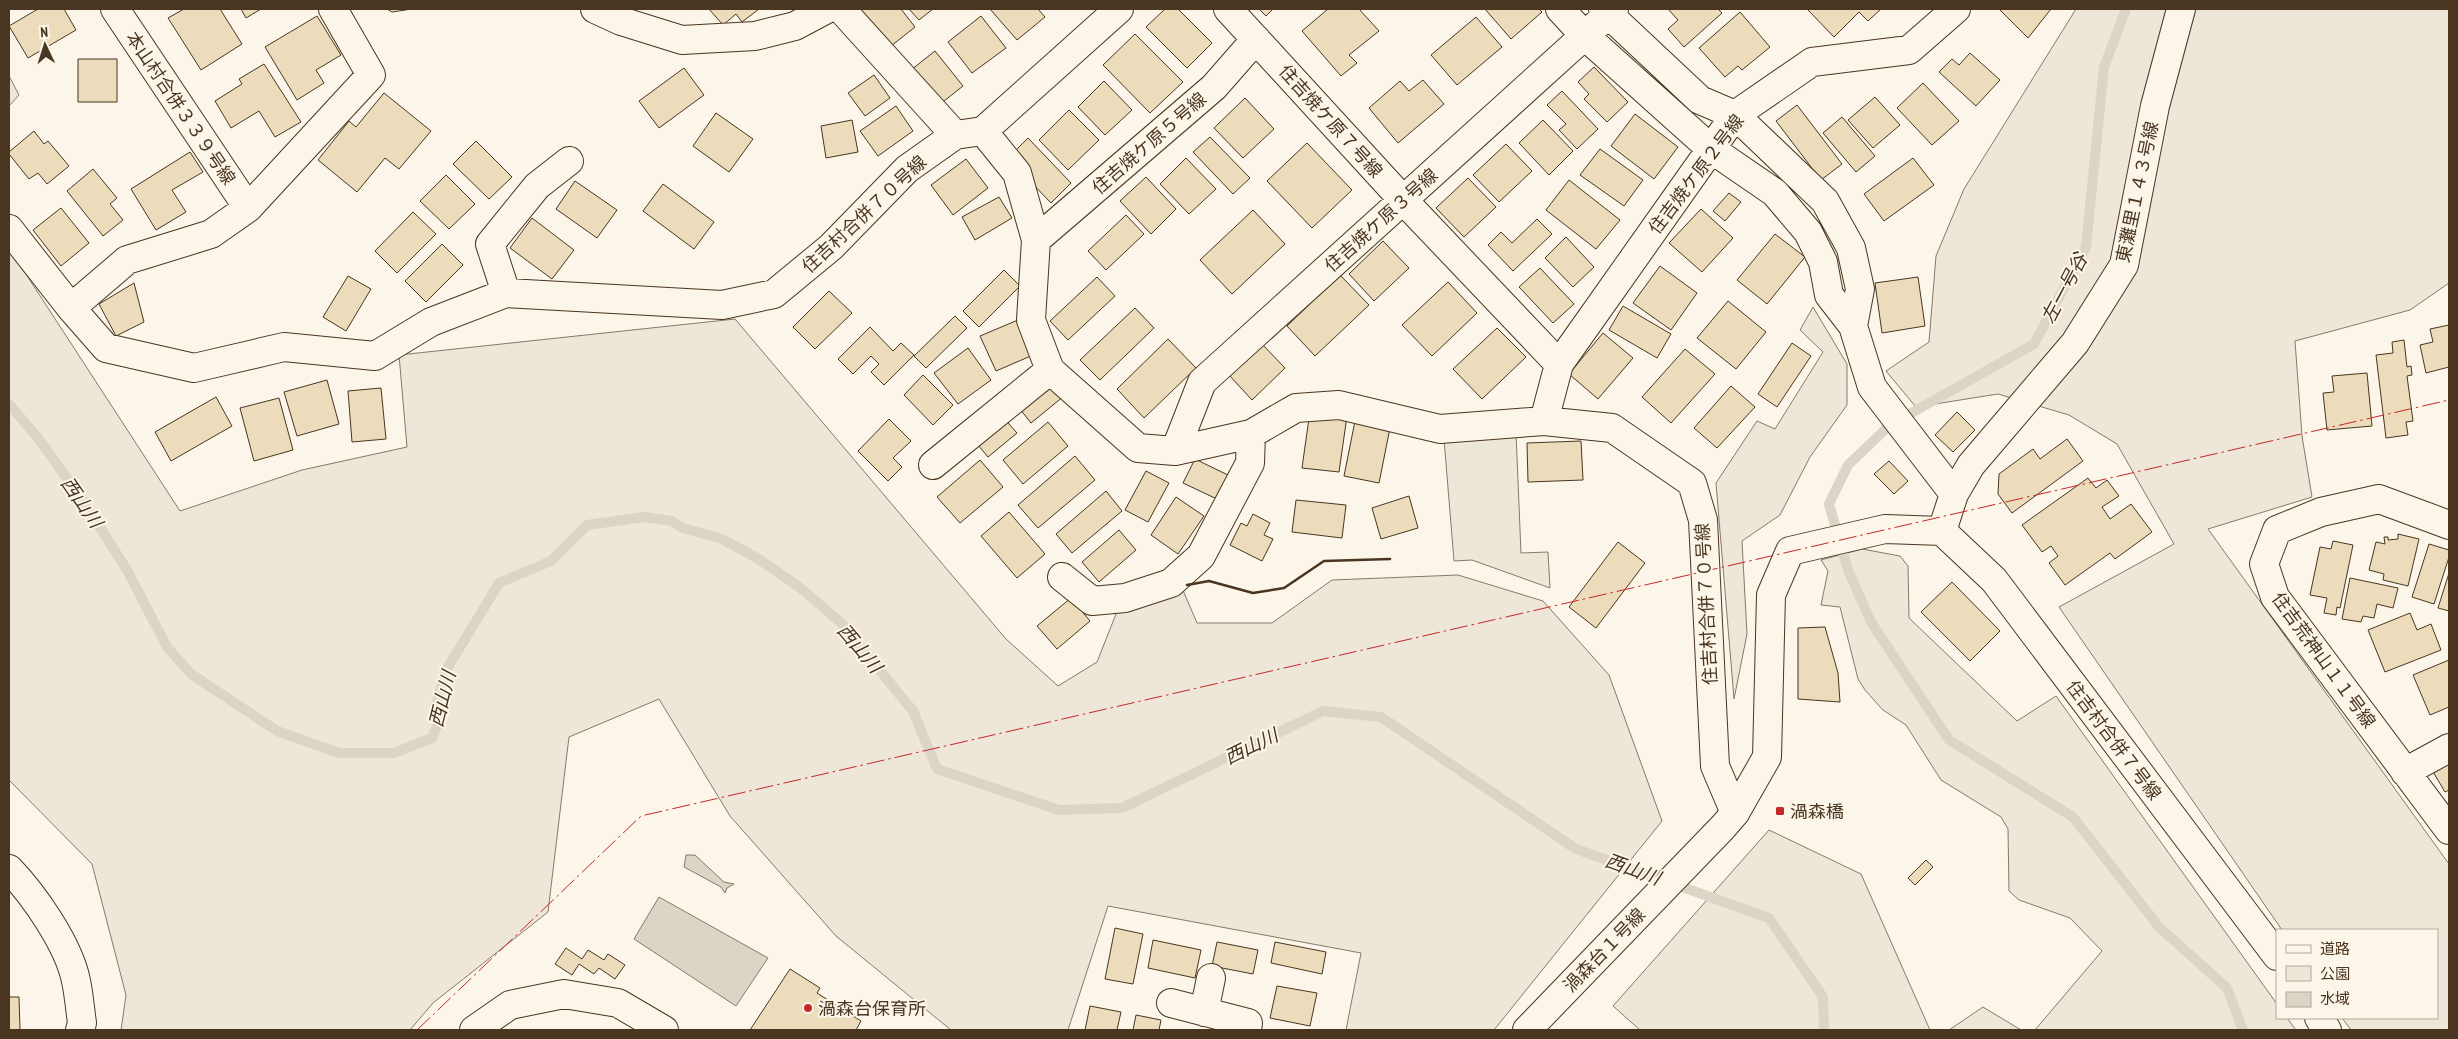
<svg xmlns="http://www.w3.org/2000/svg" width="2458" height="1039" font-family="'PT Sans Narrow','Noto Sans JP',sans-serif">
  <style>
    .green { fill: #ede6d9; stroke: #887966 }
    .parking { fill: #ede7d9; stroke: #887966 }
    .water { fill: #dcd4c6; stroke: #887966 }
    .lines { fill: none; stroke-linecap: round; stroke-linejoin: round }
    .stream { stroke: #dcd4c6; stroke-width: 10 }
    .building { fill: #ecdcbc; stroke: #4a3520 }
    .street-casing { stroke: #4a3520; stroke-width: 30 }
    .secondary-casing { stroke: #4a3520; stroke-width: 30 }
    .street { stroke: #fbf6e9; stroke-width: 28 }
    .secondary { stroke: #fbf6e9; stroke-width: 28 }
    .wall { stroke: #4a3520; stroke-width: 2.5 }
    .power { stroke: #c62828; stroke-width: 1; stroke-dasharray: 18 4 2.5 4; stroke-linecap: butt }
    .poi-dot { fill: #c62828; stroke: #fbf6e9; stroke-width: 2 }
    .labels { text-anchor: middle; dominant-baseline: central; stroke-width: 4; stroke-linejoin: round; paint-order: stroke }
    .street-label { font-size: 18px; fill: #4a3520; stroke: #fbf6e9 }
    .poi-label { font-size: 18px; fill: #4a3520; stroke: #fbf6e9; text-anchor: start }
    .water-label { font-size: 19px; font-style: italic; fill: #4a3520; stroke: #fbf6e9 }
  </style>
  <rect width="100%" height="100%" fill="#fbf6e9"/>
  <path class="green" d="M 2076,9 L 2449,9 L 2449,283 L 2410,310 L 2295,341 L 2302,436 L 2312,497 L 2208,529 L 2449,864 L 2449,1030 L 2351,1030 L 2342,1018 L 2437,1018 L 2437,930 L 2282,930 L 2059,607 L 2174,544 L 2117,444 L 2069,415 L 1998,394 L 1916,407 L 1886,371 L 1929,342 L 1936,256 L 1964,189 Z
    M 9,76 L 19,95 L 9,106 Z
    M 9,248 L 180,511 L 302,470 L 407,447 L 399,355 L 735,319 L 1006,639 L 1058,686 L 1097,662 L 1118,609 L 1182,588 L 1197,623 L 1272,623 L 1332,580 L 1458,575 L 1543,601 L 1609,675 L 1662,821 L 1494,1030 L 1346,1030 L 1361,953 L 1108,906 L 1068,1030 L 951,1030 L 836,936 L 730,816 L 659,699 L 569,737 L 548,912 L 433,1003 L 410,1030 L 121,1030 L 126,995 L 92,864 L 9,780 Z
    M 1813,307 L 1847,364 L 1847,405 L 1810,457 L 1780,515 L 1742,541 L 1747,634 L 1734,699 L 1716,483 L 1757,421 L 1775,429 L 1823,352 L 1800,330 Z
    M 1862,549 L 1900,556 L 1908,566 L 1909,618 L 2017,721 L 2056,696 L 2277,1004 L 2277,1018 L 2287,1018 L 2296,1030 L 2035,1030 L 2102,951 L 2070,918 L 2019,900 L 2009,891 L 2008,829 L 2001,817 L 1941,780 L 1906,725 L 1883,710 L 1865,690 L 1858,679 L 1840,607 L 1821,605 L 1828,571 L 1821,560 Z
    M 1769,830 L 1861,874 L 1930,1030 L 1640,1030 L 1613,1006 Z
    M 1983,1007 L 2021,1030 L 1949,1030 Z"/>
  <path class="parking" d="M 1516,433 L 1521,553 L 1548,552 L 1550,588 L 1472,560 L 1454,561 L 1444,439 Z"/>
  <path class="water" d="M 686,855 L 695,855 L 724,882 L 734,884 L 727,888 L 725,893 L 721,887 L 684,867 Z
    M 659,897 L 768,958 L 736,1006 L 634,939 Z"/>
  <g class="lines">
    <path class="stream" d="M 2126,9 L 2104,67 L 2086,247 L 2034,344 L 1890,425 L 1848,465 L 1829,504 L 1848,570 L 1871,622 L 1949,740 L 2073,817 L 2159,927 L 2227,988 L 2243,1030
      M 9,404 L 38,438 L 82,499 L 127,570 L 167,647 L 191,674 L 277,731 L 339,753 L 394,753 L 432,738 L 438,724 L 437,703 L 445,672 L 499,583 L 551,561 L 587,525 L 644,517 L 672,521 L 683,528 L 722,539 L 757,558 L 798,586 L 840,622 L 913,711 L 937,769 L 1059,810 L 1122,808 L 1323,711 L 1381,717 L 1576,849 L 1769,918 L 1823,997 L 1824,1030"/>
  </g>
  <path class="building" d="M 38,9 L 64,9 L 76,30 L 28,58 L 9,26 Z
    M 184,9 L 220,9 L 242,44 L 201,70 L 168,18 Z
    M 241,9 L 261,9 L 246,18 Z
    M 387,9 L 412,9 L 392,12 Z
    M 709,9 L 759,9 L 742,22 L 736,14 L 723,25 Z
    M 862,9 L 901,9 L 915,27 L 886,50 L 857,13 Z
    M 909,9 L 933,9 L 919,20 Z
    M 990,9 L 1038,9 L 1045,17 L 1017,40 Z
    M 1165,9 L 1178,9 L 1212,43 L 1187,68 L 1146,27 Z
    M 1259,9 L 1273,9 L 1266,16 Z
    M 1328,9 L 1359,9 L 1379,31 L 1349,55 L 1357,63 L 1341,76 L 1302,31 Z
    M 1485,9 L 1539,9 L 1542,12 L 1511,39 Z
    M 1668,9 L 1718,9 L 1722,13 L 1684,47 L 1668,29 L 1678,20 Z
    M 1809,9 L 1881,9 L 1868,21 L 1859,12 L 1834,37 L 1808,10 Z
    M 1999,9 L 2051,9 L 2028,38 Z
    M 1740,12 L 1770,47 L 1742,70 L 1738,66 L 1725,77 L 1699,48 Z
    M 317,16 L 341,55 L 316,70 L 324,83 L 297,100 L 265,47 Z
    M 981,16 L 1006,48 L 972,73 L 948,42 Z
    M 1476,17 L 1502,47 L 1457,85 L 1431,55 Z
    M 1135,34 L 1183,82 L 1150,113 L 1103,65 Z
    M 935,51 L 963,86 L 939,105 L 911,70 Z
    M 1970,53 L 2000,80 L 1976,106 L 1939,72 L 1952,59 L 1959,65 Z
    M 78,59 L 117,59 L 117,102 L 78,102 Z
    M 264,64 L 301,122 L 275,137 L 259,111 L 231,128 L 215,101 L 242,84 L 239,79 Z
    M 1594,67 L 1628,102 L 1607,122 L 1584,99 L 1589,94 L 1578,82 Z
    M 684,68 L 704,95 L 659,128 L 639,101 Z
    M 874,75 L 890,98 L 865,116 L 848,93 Z
    M 1423,80 L 1444,104 L 1398,143 L 1369,108 L 1400,81 L 1409,91 Z
    M 1104,81 L 1132,110 L 1105,135 L 1078,107 Z
    M 1923,83 L 1959,121 L 1932,145 L 1897,108 Z
    M 1562,91 L 1598,129 L 1577,149 L 1559,130 L 1566,124 L 1547,105 Z
    M 384,93 L 431,131 L 399,169 L 385,158 L 357,192 L 318,160 L 349,121 L 356,127 Z
    M 1875,97 L 1900,125 L 1873,148 L 1848,120 Z
    M 1245,98 L 1274,129 L 1243,158 L 1214,128 Z
    M 1797,105 L 1842,164 L 1821,180 L 1776,121 Z
    M 896,106 L 913,131 L 878,156 L 860,131 Z
    M 1069,110 L 1099,140 L 1068,170 L 1039,140 Z
    M 716,113 L 753,139 L 729,172 L 693,146 Z
    M 1635,114 L 1678,147 L 1654,179 L 1611,146 Z
    M 1842,117 L 1875,156 L 1856,172 L 1823,133 Z
    M 852,120 L 858,152 L 826,158 L 821,126 Z
    M 1543,120 L 1573,151 L 1549,175 L 1519,143 Z
    M 34,131 L 44,144 L 48,141 L 69,166 L 47,184 L 38,173 L 29,179 L 9,154 L 9,152 Z
    M 1210,137 L 1250,178 L 1233,194 L 1193,152 Z
    M 1028,138 L 1071,183 L 1051,203 L 1008,158 Z
    M 476,141 L 512,177 L 489,199 L 453,164 Z
    M 1307,143 L 1352,190 L 1312,228 L 1267,181 Z
    M 1506,144 L 1532,171 L 1499,202 L 1473,175 Z
    M 1600,149 L 1643,180 L 1624,206 L 1580,175 Z
    M 190,152 L 203,172 L 172,190 L 186,212 L 156,230 L 131,189 Z
    M 1186,158 L 1216,189 L 1189,214 L 1160,184 Z
    M 1913,158 L 1934,185 L 1884,221 L 1864,194 Z
    M 966,159 L 988,188 L 953,215 L 931,185 Z
    M 93,169 L 117,198 L 110,204 L 123,220 L 103,236 L 67,191 Z
    M 446,175 L 475,204 L 449,229 L 420,201 Z
    M 1146,177 L 1176,209 L 1151,234 L 1120,201 Z
    M 1468,178 L 1496,207 L 1464,237 L 1436,208 Z
    M 1569,180 L 1620,220 L 1596,249 L 1546,210 Z
    M 575,181 L 617,210 L 597,238 L 556,209 Z
    M 663,184 L 714,222 L 694,249 L 643,211 Z
    M 1729,193 L 1741,202 L 1725,221 L 1713,211 Z
    M 999,197 L 1012,218 L 975,240 L 962,217 Z
    M 61,208 L 89,243 L 61,266 L 33,230 Z
    M 1701,209 L 1733,238 L 1702,272 L 1669,243 Z
    M 1253,210 L 1285,244 L 1232,294 L 1200,260 Z
    M 413,212 L 436,234 L 397,273 L 375,251 Z
    M 1126,215 L 1144,234 L 1106,270 L 1088,251 Z
    M 532,218 L 574,250 L 552,279 L 510,248 Z
    M 1537,219 L 1552,234 L 1513,271 L 1488,245 L 1501,232 L 1512,243 Z
    M 1775,234 L 1805,257 L 1767,304 L 1737,280 Z
    M 1566,237 L 1594,267 L 1573,287 L 1545,258 Z
    M 1383,241 L 1409,268 L 1374,301 L 1349,274 Z
    M 442,244 L 463,265 L 426,302 L 405,281 Z
    M 1660,266 L 1697,293 L 1671,330 L 1633,303 Z
    M 1540,268 L 1574,304 L 1553,323 L 1519,287 Z
    M 1004,270 L 1020,286 L 979,327 L 963,311 Z
    M 1340,275 L 1369,305 L 1315,356 L 1287,326 Z
    M 348,276 L 371,289 L 346,331 L 323,317 Z
    M 1097,277 L 1115,296 L 1068,340 L 1050,321 Z
    M 1918,277 L 1925,326 L 1882,333 L 1875,283 Z
    M 1448,282 L 1477,313 L 1432,356 L 1402,325 Z
    M 134,283 L 144,322 L 116,336 L 99,304 Z
    M 829,291 L 852,313 L 815,349 L 793,327 Z
    M 1728,301 L 1766,332 L 1736,369 L 1697,338 Z
    M 1623,306 L 1671,334 L 1657,358 L 1609,330 Z
    M 1135,308 L 1154,328 L 1100,380 L 1080,360 Z
    M 955,316 L 967,328 L 926,368 L 914,356 Z
    M 1018,320 L 1033,355 L 996,371 L 980,336 Z
    M 2449,325 L 2449,367 L 2426,373 L 2420,345 L 2433,342 L 2430,329 Z
    M 870,327 L 893,351 L 901,343 L 914,355 L 884,385 L 871,372 L 879,364 L 871,356 L 853,374 L 838,359 Z
    M 1497,328 L 1526,357 L 1482,399 L 1453,369 Z
    M 1603,333 L 1633,358 L 1598,399 L 1569,374 Z
    M 1168,339 L 1196,368 L 1144,418 L 1117,389 Z
    M 2404,340 L 2407,367 L 2411,366 L 2412,375 L 2407,376 L 2413,421 L 2406,422 L 2408,435 L 2386,438 L 2376,355 L 2393,353 L 2392,342 Z
    M 1261,343 L 1285,368 L 1252,400 L 1228,374 Z
    M 1792,343 L 1811,356 L 1777,407 L 1758,394 Z
    M 968,348 L 991,380 L 958,404 L 934,373 Z
    M 1685,349 L 1715,374 L 1671,423 L 1642,397 Z
    M 2367,373 L 2372,426 L 2327,430 L 2323,393 L 2334,392 L 2332,376 Z
    M 923,375 L 953,405 L 933,425 L 904,395 Z
    M 1048,377 L 1064,396 L 1031,423 L 1016,404 Z
    M 327,380 L 339,424 L 297,436 L 284,392 Z
    M 1731,386 L 1755,407 L 1717,448 L 1694,428 Z
    M 381,388 L 386,439 L 352,442 L 348,391 Z
    M 216,397 L 232,426 L 171,461 L 155,432 Z
    M 279,398 L 293,450 L 254,461 L 240,408 Z
    M 1310,411 L 1347,416 L 1339,472 L 1302,468 Z
    M 1957,412 L 1975,430 L 1953,452 L 1935,435 Z
    M 1001,415 L 1017,433 L 988,457 L 973,439 Z
    M 889,419 L 911,441 L 893,458 L 902,467 L 888,481 L 858,451 Z
    M 1355,421 L 1390,428 L 1379,483 L 1344,476 Z
    M 1048,422 L 1068,446 L 1023,484 L 1003,460 Z
    M 2067,439 L 2083,461 L 2012,513 L 1998,494 L 1999,474 L 2033,449 L 2040,459 Z
    M 1581,441 L 1583,480 L 1528,482 L 1527,443 Z
    M 1075,456 L 1095,480 L 1038,528 L 1018,505 Z
    M 1195,459 L 1230,476 L 1219,500 L 1183,483 Z
    M 980,460 L 1003,487 L 960,523 L 937,497 Z
    M 1889,461 L 1908,481 L 1894,494 L 1874,474 Z
    M 1146,471 L 1169,483 L 1148,522 L 1125,510 Z
    M 2088,478 L 2096,488 L 2107,480 L 2119,496 L 2102,507 L 2110,519 L 2131,504 L 2152,532 L 2115,559 L 2110,553 L 2065,585 L 2049,563 L 2058,556 L 2051,546 L 2042,552 L 2022,525 Z
    M 1106,491 L 1122,511 L 1072,553 L 1056,534 Z
    M 1409,496 L 1418,528 L 1381,539 L 1372,508 Z
    M 1176,497 L 1204,516 L 1178,554 L 1151,535 Z
    M 1296,500 L 1346,505 L 1342,538 L 1292,532 Z
    M 1009,512 L 1045,554 L 1017,578 L 981,536 Z
    M 1253,514 L 1270,523 L 1264,535 L 1273,539 L 1262,561 L 1230,545 L 1241,523 L 1247,526 Z
    M 1119,530 L 1136,550 L 1099,582 L 1082,562 Z
    M 2398,534 L 2419,539 L 2408,586 L 2383,580 L 2384,574 L 2369,570 L 2376,542 L 2385,544 L 2384,537 L 2388,537 L 2388,540 L 2398,539 Z
    M 2333,541 L 2353,545 L 2340,608 L 2337,607 L 2336,615 L 2324,613 L 2327,598 L 2310,595 L 2320,547 L 2331,549 Z
    M 1618,542 L 1645,563 L 1596,628 L 1569,607 Z
    M 2429,544 L 2449,550 L 2449,557 L 2434,604 L 2412,597 Z
    M 2449,573 L 2449,611 L 2438,608 Z
    M 2350,578 L 2398,588 L 2393,608 L 2377,604 L 2374,618 L 2363,616 L 2361,622 L 2342,619 Z
    M 1952,582 L 2000,631 L 1970,661 L 1921,612 Z
    M 1071,598 L 1090,621 L 1057,649 L 1037,626 Z
    M 2410,613 L 2417,630 L 2431,624 L 2441,650 L 2385,672 L 2368,630 Z
    M 1825,627 L 1838,673 L 1840,702 L 1798,699 L 1798,628 Z
    M 2449,660 L 2449,707 L 2430,715 L 2413,675 Z
    M 2449,761 L 2449,790 L 2445,792 L 2432,770 Z
    M 1926,860 L 1933,867 L 1915,885 L 1908,878 Z
    M 1115,928 L 1143,934 L 1133,984 L 1105,979 Z
    M 1153,940 L 1201,950 L 1195,978 L 1148,968 Z
    M 1217,942 L 1258,950 L 1253,974 L 1212,966 Z
    M 1275,942 L 1326,952 L 1322,974 L 1271,963 Z
    M 566,948 L 582,959 L 588,950 L 604,960 L 608,954 L 625,965 L 615,979 L 599,968 L 594,974 L 579,964 L 572,975 L 555,964 Z
    M 790,969 L 820,988 L 817,993 L 861,1021 L 856,1030 L 750,1030 Z
    M 1277,986 L 1317,993 L 1310,1026 L 1270,1018 Z
    M 9,997 L 19,997 L 20,1030 L 9,1030 Z
    M 1090,1006 L 1121,1012 L 1117,1030 L 1085,1030 Z
    M 1136,1015 L 1161,1020 L 1159,1030 L 1133,1030 Z"/>
  <g class="lines">
    <g class="street-casing">
      <path id="street" d="M 115,9 L 248,208 L 371,75 L 333,9
        M 595,9 L 621,21 L 682,40 L 755,36 L 795,26 L 827,9
        M 841,9 L 955,135
        M 1228,9 L 1404,201 L 1559,364
        M 1560,9 L 1585,36 L 1711,149 L 1775,193 L 1808,232 L 1823,262 L 1829,295 L 1853,326 L 1872,387 L 1954,494
        M 1603,9 L 1700,100 L 1735,115 L 1825,201 L 1851,248 L 1860,289 L 1853,326
        M 983,131 L 1119,9
        M 9,229 L 71,308 L 106,348 L 194,368 L 284,347 L 375,356 L 431,322 L 506,293 L 722,305 L 774,294 L 831,247 L 907,169 L 955,135 L 983,131 L 1017,173 L 1036,240 L 1031,320 L 1050,370 L 1138,448 L 1175,451 L 1251,434 L 1296,408 L 1339,405 L 1440,429 L 1544,421 L 1612,428 L 1692,483 L 1703,520 L 1715,766 L 1735,813
        M 1036,240 L 1214,87 L 1256,39
        M 506,293 L 490,244 L 537,186 L 569,161
        M 71,308 L 127,260 L 211,234 L 248,208
        M 1544,421 L 1559,364 L 1735,115 L 1812,62 L 1909,50 L 1956,9
        M 1175,451 L 1202,382 L 1614,9
        M 933,465 L 1050,370
        M 2449,525 L 2379,499 L 2321,512 L 2277,530 L 2264,564 L 2275,597 L 2449,830
        M 1942,531 L 1954,494 L 1971,465 L 2075,343 L 2124,265 L 2155,106 L 2181,9
        M 1062,577 L 1092,601 L 1125,598 L 1171,583 L 1201,556 L 1250,463 L 1251,434
        M 2405,772 L 2449,748
        M 1171,1003 L 1248,1023 L 1247,1030
        M 1204,1012 L 1211,978
        M 474,1030 L 510,1005 L 564,994 L 618,1003 L 664,1030"/>
    </g>
    <g class="secondary-casing">
      <path id="secondary" d="M 9,869 C 34,895 69,945 76,981 C 79,995 80,1009 82,1023 L 80,1030
        M 2319,1018 L 2327,1030
        M 1527,1030 L 1723,827 L 1735,813 L 1767,757 L 1771,595 L 1790,551 L 1885,529 L 1942,531 L 1994,580 L 2277,956"/>
    </g>
    <use href="#street" class="street"/>
    <use href="#secondary" class="secondary"/>
    <path class="wall" d="M 1187,585 L 1209,581 L 1253,593 L 1284,588 L 1324,561 L 1390,559"/>
    <path class="power" d="M 417,1030 L 641,816 L 2449,400"/>
  </g>
  <g class="poi-dot">
    <rect x="1775" y="806" width="10" height="10" rx="2.5"/>
    <circle cx="808" cy="1008" r="5"/>
  </g>
  <g class="labels">
    <g class="street-label">
      <text transform="translate(181 108) rotate(56)">本山村合併３３９号線</text>
      <text transform="translate(1331 121) rotate(48)">住吉焼ケ原７号線</text>
      <text transform="translate(1149 143) rotate(-41)">住吉焼ケ原５号線</text>
      <text transform="translate(1696 174) rotate(-53)">住吉焼ケ原２号線</text>
      <text transform="translate(2137 192) rotate(-78)">東灘里１４３号線</text>
      <text transform="translate(864 214) rotate(-43)">住吉村合併７０号線</text>
      <text transform="translate(1381 220) rotate(-42)">住吉焼ケ原３号線</text>
      <text transform="translate(1706 604) rotate(-93)">住吉村合併７０号線</text>
      <text transform="translate(2324 660) rotate(54)">住吉荒神山１１号線</text>
      <text transform="translate(2114 740) rotate(53)">住吉村合併７号線</text>
      <text transform="translate(1604 950) rotate(-46)">渦森台１号線</text>
    </g>
    <g class="poi-label">
      <text x="1790" y="811">渦森橋</text>
      <text x="818" y="1008">渦森台保育所</text>
    </g>
    <g class="water-label">
      <text transform="translate(2064 288) rotate(-62)">左一号谷</text>
      <text transform="translate(82 502) rotate(55)">西山川</text>
      <text transform="translate(860 648) rotate(50)">西山川</text>
      <text transform="translate(442 699) rotate(-76)">西山川</text>
      <text transform="translate(1251 746) rotate(-26)">西山川</text>
      <text transform="translate(1633 869) rotate(20)">西山川</text>
    </g>
  </g>
  <rect width="2458" height="1039" fill="none" stroke="#4a3520" stroke-width="20"/>
  <rect x="2276" y="929" width="162" height="90" fill="#fbf6e9" stroke="#b4a999"/>
  <rect x="2286" y="945" width="25" height="8" fill="#fbf6e9" stroke="#b4a999"/>
  <text x="2320" y="954" font-size="15" fill="#4a3520">道路</text>
  <rect x="2286" y="966" width="25" height="15" fill="#ede6d9" stroke="#b4a999"/>
  <text x="2320" y="979" font-size="15" fill="#4a3520">公園</text>
  <rect x="2286" y="992" width="25" height="15" fill="#dcd4c6" stroke="#b4a999"/>
  <text x="2320" y="1004" font-size="15" fill="#4a3520">水域</text>
  <g transform="translate(45 45) rotate(356)" stroke="#fbf6e9" stroke-width="4" paint-order="stroke">
  <path d="M0-4L9 19L0 12L-9 19Z" fill="#4a3520"/>
  <text y="-8" font-size="14" font-weight="bold" text-anchor="middle" fill="#4a3520">N</text>
  </g>
</svg>
